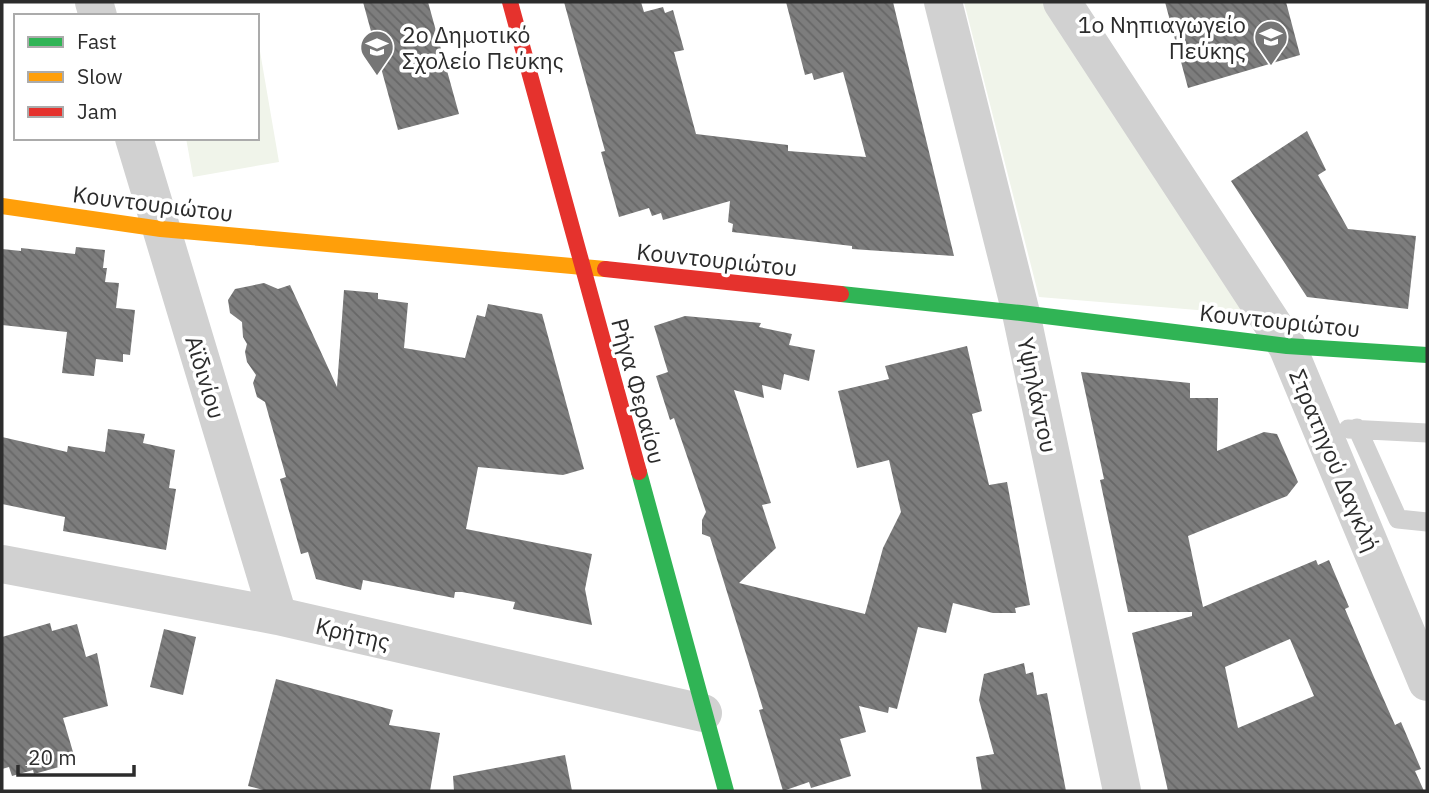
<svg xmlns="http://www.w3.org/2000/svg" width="1429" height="793" font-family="'IBM Plex Sans',sans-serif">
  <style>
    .green { fill: #f0f4ea }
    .building { fill: url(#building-back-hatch); fill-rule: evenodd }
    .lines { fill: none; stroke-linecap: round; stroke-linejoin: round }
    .lane { stroke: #d1d1d1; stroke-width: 19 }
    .street { stroke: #d1d1d1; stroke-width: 38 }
    .fast { stroke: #30b455; stroke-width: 16 }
    .slow { stroke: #ff9f0a; stroke-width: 16 }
    .jam { stroke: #e5322d; stroke-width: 16 }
    .labels { text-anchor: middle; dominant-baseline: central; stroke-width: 7; stroke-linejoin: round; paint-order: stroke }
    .poi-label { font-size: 23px; fill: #2c2c2c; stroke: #fff; text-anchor: end }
    .street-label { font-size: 23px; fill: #2c2c2c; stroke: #fff }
  </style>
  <defs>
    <pattern id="building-back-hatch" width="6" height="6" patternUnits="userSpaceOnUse" patternTransform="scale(1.75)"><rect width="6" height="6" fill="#7d7d7d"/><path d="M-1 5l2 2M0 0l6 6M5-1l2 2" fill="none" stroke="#676767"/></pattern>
  </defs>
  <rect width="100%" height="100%" fill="#fff"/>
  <path class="green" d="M 964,2 L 1048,2 L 1246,314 L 1039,297 Z
    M 257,34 L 279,162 L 193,177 L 186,138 L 257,138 Z"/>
  <path class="building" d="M 363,2 L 428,2 L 459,114 L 398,130 Z
    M 564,2 L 641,2 L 644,12 L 663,7 L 665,13 L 673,10 L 684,50 L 674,52 L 696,134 L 788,145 L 788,151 L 866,157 L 843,72 L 814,80 L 812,73 L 805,75 L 786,2 L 893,2 L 954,256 L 852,249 L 852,246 L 732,232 L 733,224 L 728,222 L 730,201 L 663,220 L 661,213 L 652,216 L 649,208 L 619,217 L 601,152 L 605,151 Z
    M 1165,2 L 1286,2 L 1300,55 L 1188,88 Z
    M 1307,131 L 1326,170 L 1318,175 L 1348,229 L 1416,236 L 1408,309 L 1307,297 L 1231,181 Z
    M 76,247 L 105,250 L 103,268 L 107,268 L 105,282 L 119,283 L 116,308 L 135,310 L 130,355 L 123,354 L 123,362 L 96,359 L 94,376 L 62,373 L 67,332 L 2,325 L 2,249 L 21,251 L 21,248 L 75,254 Z
    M 264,283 L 278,289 L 290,285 L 337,387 L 344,290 L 378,293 L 378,299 L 408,303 L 404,348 L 465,358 L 477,315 L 485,317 L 488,304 L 542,314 L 584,469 L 563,475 L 478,467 L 466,529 L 592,554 L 585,589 L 592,625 L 513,609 L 515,602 L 462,592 L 455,592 L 454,598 L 363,580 L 361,590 L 316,579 L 308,552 L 301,554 L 280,479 L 286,477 L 265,402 L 257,397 L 253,383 L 256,375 L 247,362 L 245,352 L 247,344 L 243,337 L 242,322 L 230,313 L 228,300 L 235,289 Z
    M 685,316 L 761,323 L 759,327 L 792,334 L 789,345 L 815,350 L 809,381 L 784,374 L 781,390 L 762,385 L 764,398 L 734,390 L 771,503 L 762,505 L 776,548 L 739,583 L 865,614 L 883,548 L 901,512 L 889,460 L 857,468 L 838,391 L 889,379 L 885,366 L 967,346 L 982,411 L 972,414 L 989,485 L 1007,482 L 1030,605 L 1015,608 L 1016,613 L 993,613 L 953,603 L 946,633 L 918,627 L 897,709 L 889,707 L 888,713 L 859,706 L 866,732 L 840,739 L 851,776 L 811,788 L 809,782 L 783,791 L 759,710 L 763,709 L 723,579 L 710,537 L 702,534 L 702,520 L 706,512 L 674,418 L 670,420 L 656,376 L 668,372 L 654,326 Z
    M 1081,372 L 1190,383 L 1190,398 L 1218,398 L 1217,451 L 1264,432 L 1277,434 L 1298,482 L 1287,496 L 1188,536 L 1203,607 L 1316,560 L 1318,565 L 1329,560 L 1349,607 L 1345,609 L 1373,675 L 1395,725 L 1401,722 L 1421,769 L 1415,771 L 1424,791 L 1168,791 L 1132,633 L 1192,616 L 1192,612 L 1128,612 L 1100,480 L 1104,479 ZM 1290,639 L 1314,696 L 1238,728 L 1225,667 Z
    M 108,429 L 145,434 L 143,443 L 175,450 L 169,488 L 176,489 L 166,550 L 63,531 L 65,517 L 2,504 L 2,437 L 67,452 L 68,446 L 105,452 Z
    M 50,623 L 52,631 L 77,624 L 86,657 L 97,653 L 108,706 L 63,718 L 73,752 L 69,753 L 73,763 L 34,774 L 33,770 L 12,776 L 9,767 L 2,769 L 2,637 Z
    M 164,629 L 196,637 L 183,695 L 150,687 Z
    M 1024,663 L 1026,674 L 1033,672 L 1037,695 L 1047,693 L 1066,791 L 982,791 L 976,757 L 994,754 L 979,700 L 984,674 Z
    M 276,679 L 393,710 L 389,725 L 440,733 L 430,791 L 267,791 L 248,786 Z
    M 565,755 L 572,791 L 454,791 L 453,776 Z"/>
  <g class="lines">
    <path class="lane" d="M 1357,428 L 1398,519 L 1427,522
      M 1348,429 L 1427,433"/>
    <path class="street" d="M 94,2 L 98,16
      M 943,2 L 1021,313 L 1122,791
      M 1062,2 L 1287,346 L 1427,682
      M 134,138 L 278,616
      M 2,564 L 278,616 L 703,713"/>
    <path class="fast" d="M 841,294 L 1021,313 L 1287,346 L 1427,355
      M 639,472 L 726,791"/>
    <path class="slow" d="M 2,206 L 161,229 L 605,269"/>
    <path class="jam" d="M 510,2 L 639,472
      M 605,269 L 841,294"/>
  </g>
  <defs>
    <g id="school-pin" transform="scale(1.75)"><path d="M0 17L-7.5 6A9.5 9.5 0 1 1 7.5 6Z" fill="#767676" stroke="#fff"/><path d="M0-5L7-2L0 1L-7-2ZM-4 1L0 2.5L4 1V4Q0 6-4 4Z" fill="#fff"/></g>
  </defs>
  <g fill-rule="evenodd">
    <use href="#school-pin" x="1271" y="37"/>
    <use href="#school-pin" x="377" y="47"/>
  </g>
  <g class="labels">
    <g class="poi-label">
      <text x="1246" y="24">1ο Νηπιαγωγείο<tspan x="1246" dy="26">Πεύκης</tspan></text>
      <text x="402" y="34" text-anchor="start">2ο Δημοτικό<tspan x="402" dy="26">Σχολείο Πεύκης</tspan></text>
    </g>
    <g class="street-label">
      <text transform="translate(153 203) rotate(7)">Κουντουριώτου</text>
      <text transform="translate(717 259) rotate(6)">Κουντουριώτου</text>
      <text transform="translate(1280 320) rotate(6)">Κουντουριώτου</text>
      <text transform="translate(206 377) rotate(73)">Αϊδινίου</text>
      <text transform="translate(639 391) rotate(75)">Ρήγα Φεραίου</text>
      <text transform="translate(1038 395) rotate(78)">Υψηλάντου</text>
      <text transform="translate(1335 460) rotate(67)">Στρατηγού Δαγκλή</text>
      <text transform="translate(353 633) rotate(13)">Κρήτης</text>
    </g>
  </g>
  <rect width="1429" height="793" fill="none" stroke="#2c2c2c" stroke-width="7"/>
  <rect x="14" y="14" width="245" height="126" fill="#ffffff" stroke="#ababab" stroke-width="2"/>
  <rect x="28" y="37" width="35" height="10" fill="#30b455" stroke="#ababab" stroke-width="2"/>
  <text x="77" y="49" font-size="21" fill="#2c2c2c">Fast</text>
  <rect x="28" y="72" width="35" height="10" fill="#ff9f0a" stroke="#ababab" stroke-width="2"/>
  <text x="77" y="84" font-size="21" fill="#2c2c2c">Slow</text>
  <rect x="28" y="107" width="35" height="10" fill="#e5322d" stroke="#ababab" stroke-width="2"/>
  <text x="77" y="119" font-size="21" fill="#2c2c2c">Jam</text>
  <path d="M18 765v10h116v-10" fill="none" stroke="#2c2c2c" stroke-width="3.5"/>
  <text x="28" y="765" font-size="21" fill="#2c2c2c" stroke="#ffffff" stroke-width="5" paint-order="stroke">20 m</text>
</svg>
